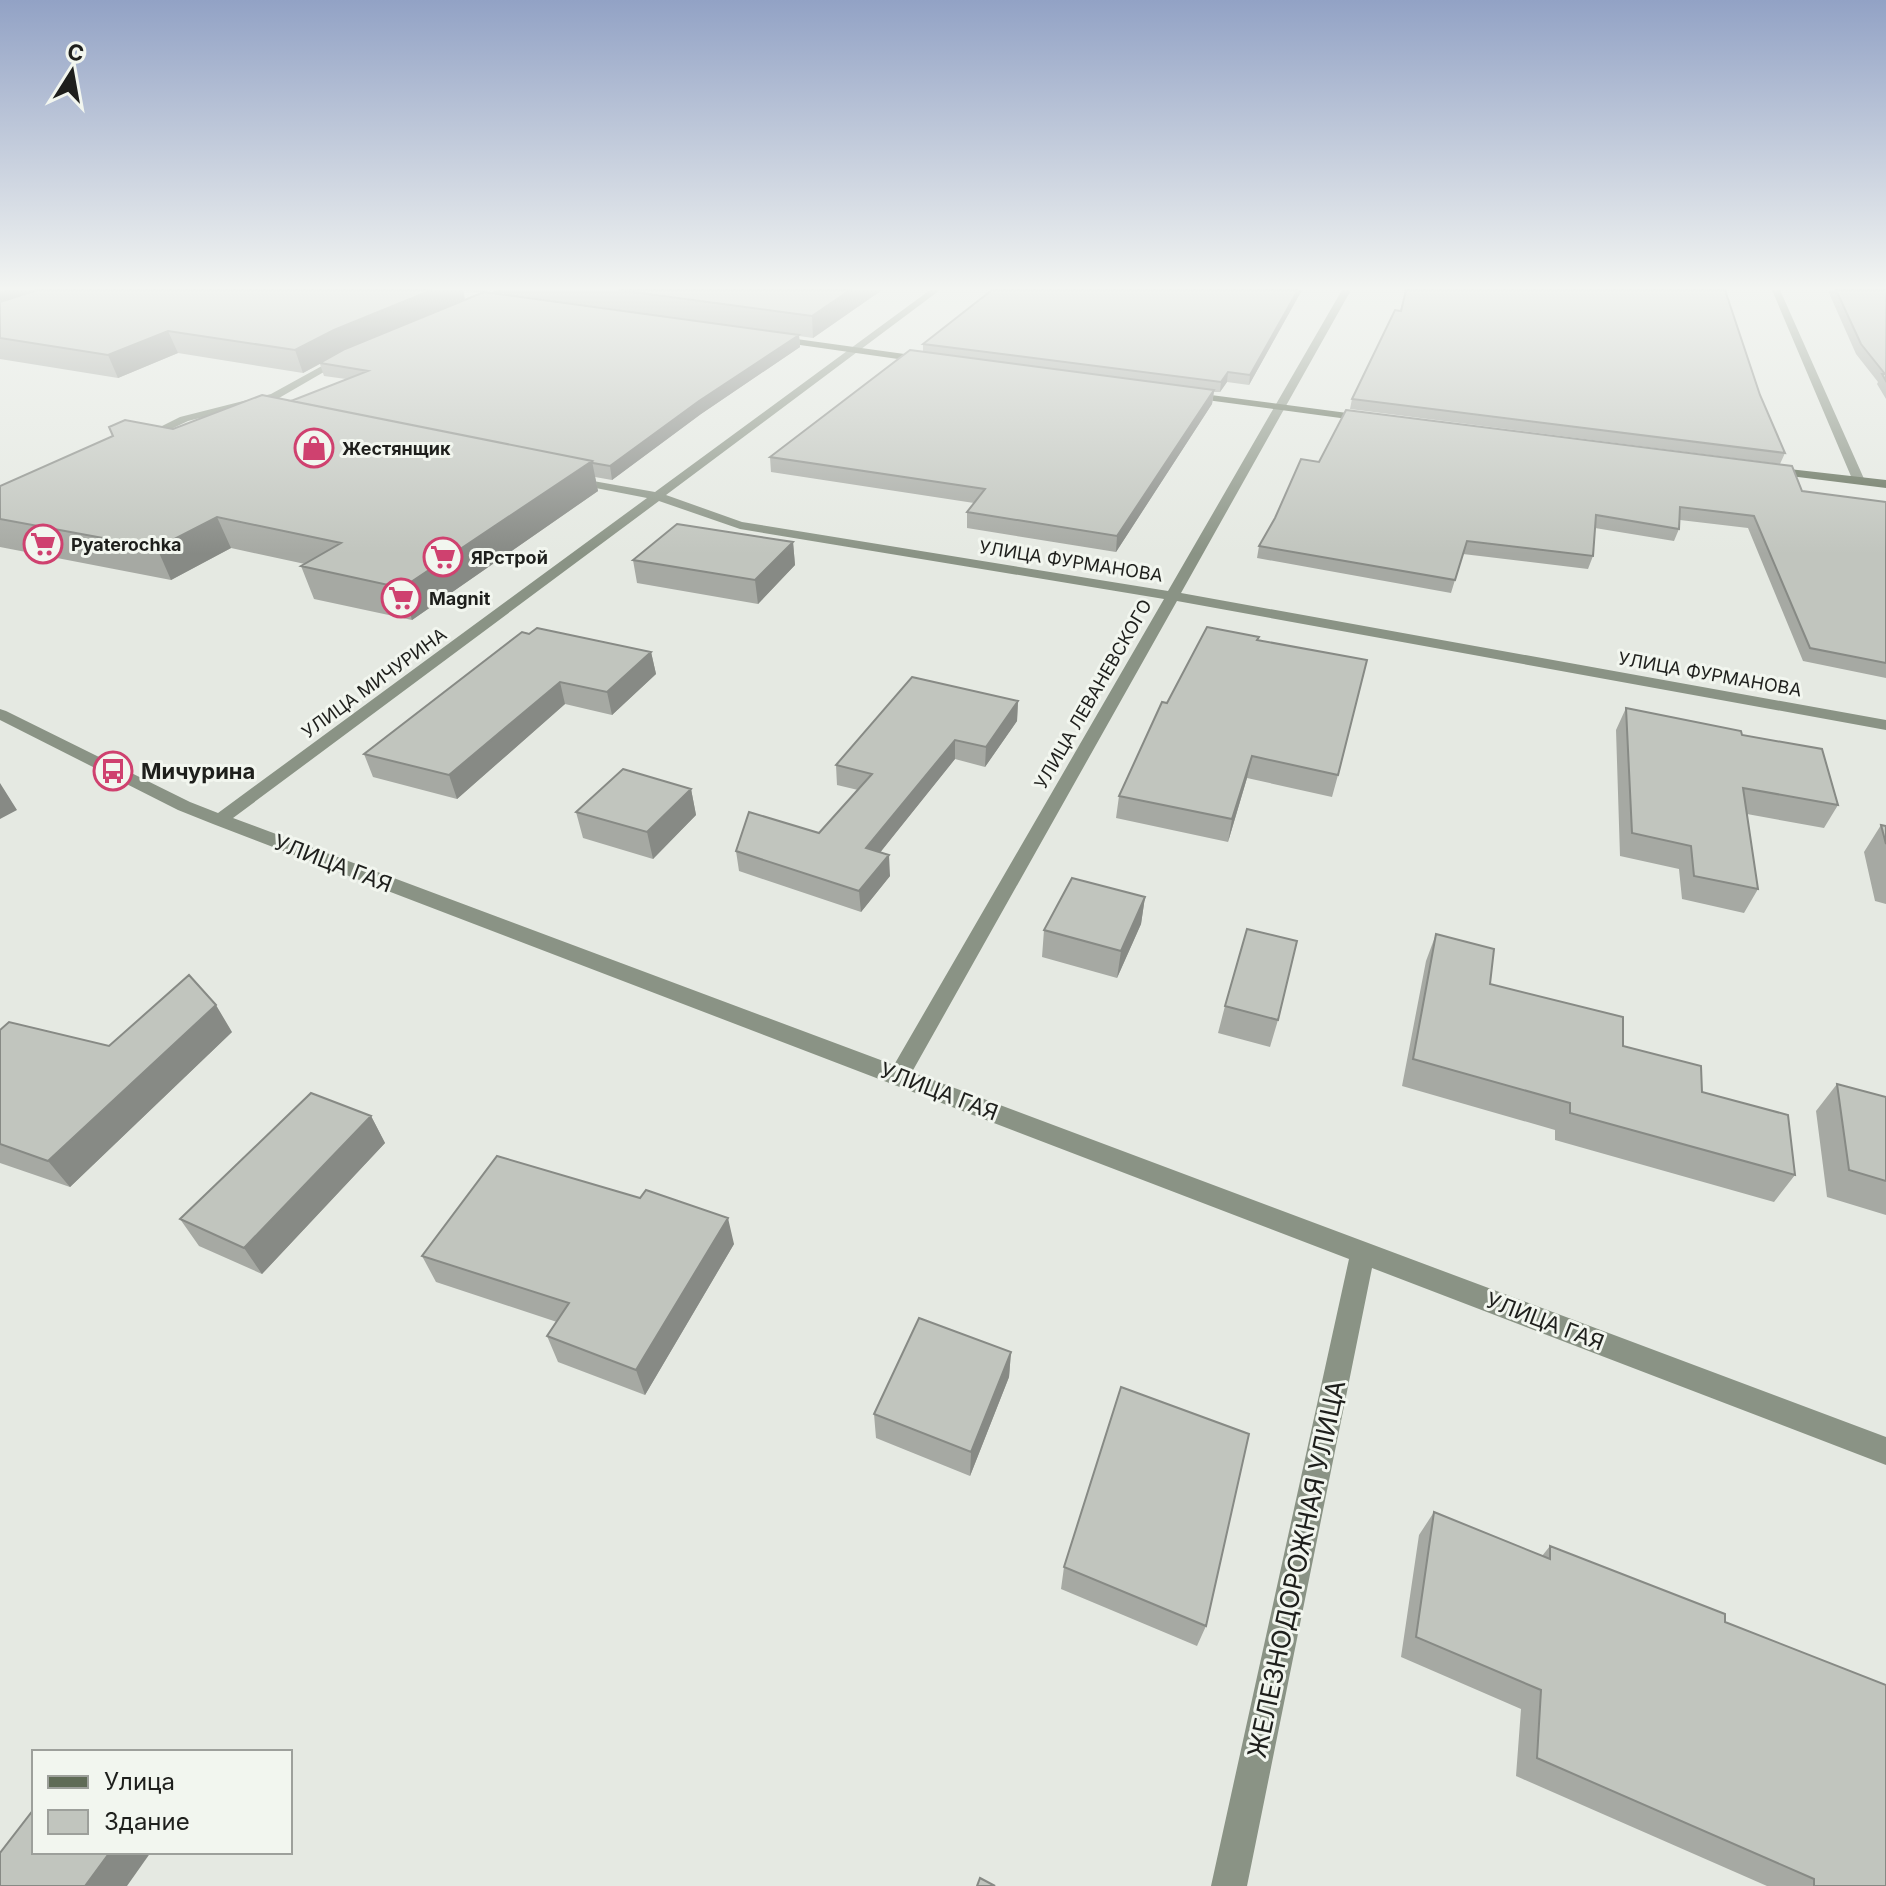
<svg xmlns="http://www.w3.org/2000/svg" width="1886" height="1886" font-family="Inter,sans-serif">
  <style>
    .lines { fill: none; stroke-linecap: round; stroke-linejoin: round }
    .minor { fill: #8a9385; fill-rule: evenodd }
    .secondary { fill: #5f6b56; fill-rule: evenodd }
    .wall { fill: #a6a9a3; fill-rule: evenodd }
    .shaded-wall { fill: #878a85 }
    .building { fill: #c1c5be; stroke: #878a85; stroke-width: 2 }
    .labels { text-anchor: middle; dominant-baseline: central; stroke-width: 6; stroke-linejoin: round; paint-order: stroke }
    .far-poi-label { font-size: 18px; font-weight: bold; fill: #1e1f1c; stroke: #f2f6ef; text-anchor: start }
    .far-street-label { font-size: 18px; fill: #1e1f1c; stroke: #f2f6ef }
    .poi-label { font-size: 22px; font-weight: bold; fill: #1e1f1c; stroke: #f2f6ef; text-anchor: start }
    .street-label { font-size: 22px; fill: #1e1f1c; stroke: #f2f6ef }
    .near-street-label { font-size: 26px; fill: #1e1f1c; stroke: #f2f6ef }
  </style>
  <rect width="100%" height="100%" fill="#e5e9e2"/>
  <g class="lines">
    <path class="minor" d="M 497,290 L 509,290 L 475,306 L 468,304 Z
      M 930,290 L 940,290 L 666,495 L 742,522 L 1168,591 L 1342,290 L 1351,290 L 1181,593 L 1886,720 L 1886,730 L 1177,601 L 912,1072 L 1886,1437 L 1886,1465 L 1372,1268 L 1247,1886 L 1211,1886 L 1349,1259 L 213,824 L 178,810 L 0,720 L 0,709 L 6,711 L 190,802 L 218,813 L 647,498 L 565,482 L 565,476 L 655,492 ZM 659,501 L 740,529 L 1164,599 L 894,1065 L 233,818 Z
      M 1772,290 L 1780,290 L 1865,481 L 1863,484 L 1853,481 Z
      M 340,356 L 348,358 L 279,398 L 188,421 L 148,440 L 138,438 L 180,417 L 271,394 Z"/>
    <path class="secondary" d="M 775,336 L 926,357 L 931,360 L 926,363 L 772,341 Z
      M 1188,392 L 1370,416 L 1375,419 L 1370,422 L 1184,397 L 1184,393 Z
      M 1771,467 L 1886,480 L 1886,488 L 1767,473 L 1767,469 Z"/>
  </g>
  <path class="wall" d="M 0,290 L 488,290 L 485,292 L 504,294 L 503,290 L 882,290 L 813,338 L 799,336 L 800,347 L 701,414 L 612,480 L 595,477 L 598,491 L 412,620 L 314,599 L 301,566 L 305,564 L 231,548 L 171,580 L 0,547 L 0,486 L 173,429 L 291,401 L 346,379 L 324,376 L 320,364 L 303,373 L 178,353 L 118,378 L 0,359 ZM 463,291 L 482,292 L 465,299 Z
    M 1302,290 L 1249,385 L 1227,382 L 1220,392 L 1214,392 L 1212,404 L 1116,552 L 967,528 L 967,512 L 974,503 L 771,472 L 770,457 L 923,351 L 923,344 Z
    M 1830,290 L 1886,290 L 1886,399 L 1877,384 L 1878,382 L 1856,354 L 1829,293 Z
    M 1760,395 L 1785,453 L 1780,464 L 1350,409 L 1352,399 Z
    M 1319,462 L 1802,491 L 1886,502 L 1886,678 L 1803,661 L 1748,528 L 1680,520 L 1679,529 L 1674,541 L 1595,528 L 1593,556 L 1588,569 L 1463,554 L 1451,593 L 1257,558 L 1259,546 Z
    M 793,542 L 795,565 L 758,604 L 637,583 L 633,560 Z
    M 522,632 L 651,652 L 656,674 L 612,715 L 565,704 L 457,799 L 373,777 L 364,754 Z
    M 1258,640 L 1338,775 L 1332,797 L 1247,778 L 1228,842 L 1116,818 L 1119,796 L 1167,703 Z
    M 1018,701 L 1017,721 L 985,767 L 955,759 L 880,852 L 890,876 L 861,912 L 739,871 L 736,851 L 819,833 L 858,790 L 837,785 L 836,765 Z
    M 1626,708 L 1742,735 L 1838,805 L 1824,828 L 1747,814 L 1758,889 L 1744,913 L 1682,899 L 1679,869 L 1620,856 L 1616,730 Z
    M 691,789 L 696,815 L 653,859 L 583,838 L 576,812 Z
    M 1881,825 L 1886,826 L 1886,904 L 1875,901 L 1864,852 Z
    M 1145,897 L 1141,924 L 1117,978 L 1042,957 L 1044,930 Z
    M 1436,934 L 1490,984 L 1623,1046 L 1702,1092 L 1795,1175 L 1774,1202 L 1555,1140 L 1555,1130 L 1402,1086 L 1426,961 Z
    M 1225,1006 L 1278,1020 L 1270,1047 L 1218,1033 Z
    M 0,1030 L 109,1046 L 232,1032 L 70,1187 L 0,1163 Z
    M 1837,1084 L 1886,1097 L 1886,1215 L 1827,1197 L 1816,1111 Z
    M 371,1116 L 385,1143 L 262,1274 L 199,1246 L 180,1219 Z
    M 640,1198 L 734,1244 L 645,1395 L 558,1362 L 547,1336 L 557,1322 L 436,1282 L 422,1256 Z
    M 1011,1352 L 1009,1377 L 970,1476 L 876,1438 L 874,1414 Z
    M 1434,1512 L 1542,1556 L 1550,1546 L 1725,1622 L 1886,1886 L 1767,1886 L 1516,1776 L 1521,1709 L 1401,1657 L 1419,1535 Z
    M 1064,1567 L 1206,1626 L 1197,1646 L 1061,1589 Z"/>
  <path class="shaded-wall" d="M 4,290 L 76,290 L 0,317 L 0,292 Z
    M 432,290 L 463,290 L 465,300 L 341,352 L 303,373 L 295,350 L 334,330 Z
    M 850,290 L 882,290 L 813,338 L 812,316 Z
    M 1298,290 L 1302,290 L 1249,385 L 1250,375 Z
    M 168,331 L 178,353 L 118,378 L 108,355 Z
    M 799,335 L 800,347 L 701,414 L 612,480 L 610,466 L 699,401 Z
    M 1228,372 L 1227,382 L 1220,392 L 1221,382 Z
    M 1214,390 L 1212,404 L 1116,552 L 1117,536 Z
    M 592,461 L 598,491 L 412,620 L 402,588 Z
    M 217,517 L 231,548 L 171,580 L 157,548 Z
    M 793,542 L 795,565 L 758,604 L 755,580 Z
    M 651,652 L 656,674 L 612,715 L 607,692 Z
    M 560,682 L 565,704 L 457,799 L 449,775 Z
    M 1018,701 L 1017,721 L 985,767 L 986,747 Z
    M 955,740 L 955,759 L 867,869 L 866,848 Z
    M 1252,756 L 1247,778 L 1228,842 L 1232,819 Z
    M 0,783 L 17,810 L 0,819 Z
    M 691,789 L 696,815 L 653,859 L 647,832 Z
    M 889,855 L 890,876 L 861,912 L 859,891 Z
    M 1145,897 L 1141,924 L 1117,978 L 1121,951 Z
    M 216,1005 L 232,1032 L 70,1187 L 48,1161 Z
    M 371,1116 L 385,1143 L 262,1274 L 244,1248 Z
    M 728,1218 L 734,1244 L 645,1395 L 636,1370 Z
    M 1011,1352 L 1009,1377 L 970,1476 L 971,1452 Z
    M 110,1852 L 151,1852 L 127,1886 L 85,1886 Z"/>
  <path class="building" d="M 37,290 L 432,290 L 334,330 L 295,350 L 168,331 L 108,355 L 0,338 L 0,302 Z
    M 618,290 L 850,290 L 812,316 Z
    M 992,290 L 1298,290 L 1250,375 L 1228,372 L 1221,382 L 923,344 Z
    M 1406,290 L 1725,290 L 1760,395 L 1785,453 L 1352,399 L 1395,310 L 1401,311 Z
    M 1836,290 L 1886,290 L 1886,381 L 1882,374 L 1885,374 L 1861,344 Z
    M 484,292 L 799,335 L 699,401 L 610,466 L 593,463 L 592,461 L 291,401 L 368,371 L 320,363 L 345,349 Z
    M 910,350 L 1214,390 L 1117,536 L 967,512 L 985,489 L 770,457 Z
    M 262,395 L 592,461 L 402,588 L 301,566 L 341,543 L 217,517 L 157,548 L 0,519 L 0,486 L 113,436 L 109,427 L 125,420 L 173,429 Z
    M 1346,410 L 1792,466 L 1802,491 L 1886,502 L 1886,663 L 1810,648 L 1754,516 L 1680,507 L 1679,529 L 1596,515 L 1593,556 L 1467,541 L 1455,580 L 1259,546 L 1275,518 L 1301,459 L 1319,462 Z
    M 677,524 L 793,542 L 755,580 L 633,560 Z
    M 1207,627 L 1259,637 L 1257,640 L 1367,660 L 1338,775 L 1252,756 L 1232,819 L 1119,796 L 1162,702 L 1167,703 Z
    M 537,628 L 651,652 L 607,692 L 560,682 L 449,775 L 364,754 L 522,632 L 529,634 Z
    M 912,677 L 1018,701 L 986,747 L 955,740 L 866,848 L 889,855 L 859,891 L 736,851 L 749,812 L 819,833 L 872,774 L 836,765 Z
    M 1626,708 L 1741,731 L 1742,735 L 1822,749 L 1838,805 L 1743,788 L 1758,889 L 1694,876 L 1691,846 L 1632,833 Z
    M 623,769 L 691,789 L 647,832 L 576,812 Z
    M 1881,825 L 1886,826 L 1886,844 Z
    M 1072,878 L 1145,897 L 1121,951 L 1044,930 Z
    M 1247,929 L 1297,941 L 1278,1020 L 1225,1006 Z
    M 1436,934 L 1494,949 L 1490,984 L 1623,1017 L 1623,1046 L 1701,1066 L 1702,1092 L 1788,1115 L 1795,1175 L 1570,1113 L 1570,1103 L 1413,1059 Z
    M 189,975 L 216,1005 L 48,1161 L 0,1144 L 0,1030 L 9,1022 L 109,1046 Z
    M 1837,1084 L 1886,1097 L 1886,1181 L 1849,1170 Z
    M 311,1093 L 371,1116 L 244,1248 L 180,1219 Z
    M 497,1156 L 640,1198 L 646,1190 L 728,1218 L 636,1370 L 547,1336 L 569,1303 L 422,1256 Z
    M 919,1318 L 1011,1352 L 971,1452 L 874,1414 Z
    M 1121,1387 L 1249,1434 L 1206,1626 L 1064,1567 Z
    M 1434,1512 L 1550,1559 L 1550,1546 L 1725,1614 L 1725,1622 L 1886,1685 L 1886,1886 L 1814,1886 L 1814,1879 L 1537,1758 L 1541,1690 L 1416,1637 Z
    M 34,1809 L 34,1852 L 110,1852 L 85,1886 L 0,1886 L 0,1853 Z
    M 980,1878 L 995,1886 L 977,1886 Z"/>
  <linearGradient id="sky" x2="0" y2="1"><stop stop-color="#92a2c5"/><stop offset="0.52" stop-color="#f3f5f2"/><stop offset="1" stop-color="#f3f5f2" stop-opacity="0"/></linearGradient>
  <rect width="1886" height="554" fill="url(#sky)"/>
  <defs>
    <g id="shop-ring" transform="scale(2)"><circle r="9.5" fill="#f2f6ef" stroke="#cf416f" stroke-width="1.5"/><path d="M-5-2.5h2.3a2.7 3.5 0 0 1 5.4 0H5L5.5 6h-11ZM-1.5-2.5h3a1.5 2.3 0 0 0-3 0Z" fill="#cf416f"/></g>
    <g id="supermarket-ring" transform="scale(2)"><circle r="9.5" fill="#f2f6ef" stroke="#cf416f" stroke-width="1.5"/><path d="M-6-5.5h2.5l.6 2H6L4.5 2H-2.5L-4.4-4H-6ZM-1.5 3.2a1.3 1.3 0 1 0 .1 0ZM3 3.2a1.3 1.3 0 1 0 .1 0Z" fill="#cf416f"/></g>
    <g id="bus-ring" transform="scale(2)"><circle r="9.5" fill="#f2f6ef" stroke="#cf416f" stroke-width="1.5"/><path d="M-5-6H5V4H4V6H2V4H-2V6H-4V4H-5ZM-3.5-4V0h7V-4ZM-3.5 1.2v1.5H-2V1.2ZM2 1.2v1.5H3.5V1.2Z" fill="#cf416f"/></g>
  </defs>
  <g fill-rule="evenodd">
    <use href="#shop-ring" x="314" y="448"/>
    <use href="#supermarket-ring" x="43" y="544"/>
    <use href="#supermarket-ring" x="443" y="557"/>
    <use href="#supermarket-ring" x="401" y="598"/>
    <use href="#bus-ring" x="113" y="771"/>
  </g>
  <g class="labels">
    <g class="far-poi-label">
      <text x="342" y="448">Жестянщик</text>
      <text x="71" y="544">Pyaterochka</text>
      <text x="471" y="557">ЯРстрой</text>
      <text x="429" y="598">Magnit</text>
    </g>
    <g class="far-street-label">
      <text transform="translate(1071 561) rotate(9)">УЛИЦА ФУРМАНОВА</text>
      <text transform="translate(1710 674) rotate(10)">УЛИЦА ФУРМАНОВА</text>
      <text transform="translate(374 683) rotate(-36)">УЛИЦА МИЧУРИНА</text>
      <text transform="translate(1093 694) rotate(-60)">УЛИЦА ЛЕВАНЕВСКОГО</text>
    </g>
    <g class="poi-label">
      <text x="141" y="771">Мичурина</text>
    </g>
    <g class="street-label">
      <text transform="translate(333 863) rotate(21)">УЛИЦА ГАЯ</text>
      <text transform="translate(939 1091) rotate(21)">УЛИЦА ГАЯ</text>
      <text transform="translate(1545 1321) rotate(21)">УЛИЦА ГАЯ</text>
    </g>
    <g class="near-street-label">
      <text transform="translate(1296 1569) rotate(-78)">ЖЕЛЕЗНОДОРОЖНАЯ УЛИЦА</text>
    </g>
  </g>
  <rect x="32" y="1750" width="260" height="104" fill="#f2f6ef" stroke="#9da09b" stroke-width="2"/>
  <rect x="48" y="1776" width="40" height="12" fill="#5f6b56" stroke="#9da09b" stroke-width="2"/>
  <text x="104" y="1790" font-size="24" fill="#1e1f1c">Улица</text>
  <rect x="48" y="1810" width="40" height="24" fill="#c1c5be" stroke="#9da09b" stroke-width="2"/>
  <text x="104" y="1830" font-size="24" fill="#1e1f1c">Здание</text>
  <g transform="translate(72 72) rotate(11)" stroke="#f2f6ef" stroke-width="6" paint-order="stroke">
  <path d="M0-6L14 30L0 20L-14 30Z" fill="#1e1f1c"/>
  <text y="-12" font-size="22" font-weight="bold" text-anchor="middle" fill="#1e1f1c">С</text>
  </g>
</svg>
